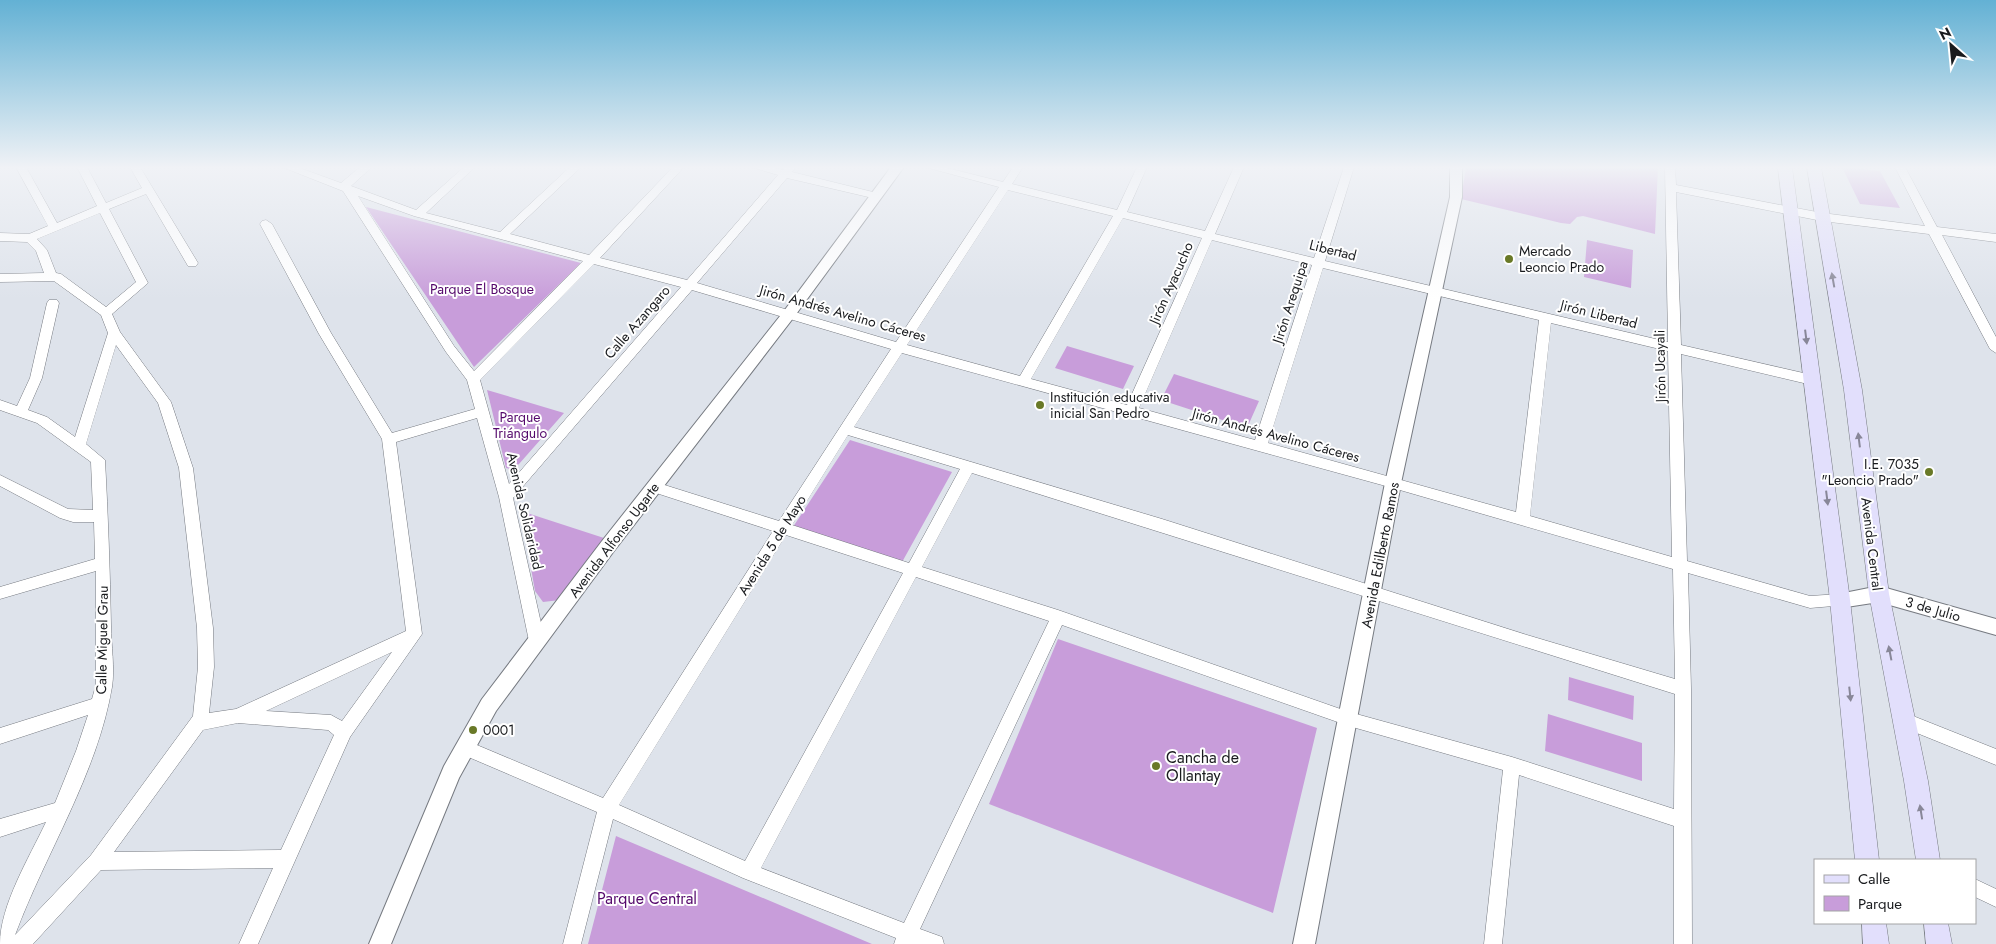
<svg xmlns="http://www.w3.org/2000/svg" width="1996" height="944" font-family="Jost,sans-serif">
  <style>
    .green { fill: #c89dda }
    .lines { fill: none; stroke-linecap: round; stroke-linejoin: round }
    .minor-casing { stroke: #767a81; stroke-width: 1 }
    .tertiary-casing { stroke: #767a81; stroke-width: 2 }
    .secondary-casing { stroke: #767a81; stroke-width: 1 }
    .minor { fill: #fff; fill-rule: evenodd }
    .tertiary { fill: #fff; fill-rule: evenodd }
    .secondary { fill: #e2dffc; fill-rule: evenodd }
    .oneway { fill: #888798 }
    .poi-dot { fill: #697927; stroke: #fff; stroke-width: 2 }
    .labels { text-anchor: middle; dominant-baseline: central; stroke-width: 4; stroke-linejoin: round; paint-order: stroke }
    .street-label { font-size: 14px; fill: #191b1e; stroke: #fff }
    .poi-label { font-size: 14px; fill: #191b1e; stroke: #fff; text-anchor: start }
    .park-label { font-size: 14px; fill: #54086b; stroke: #fff }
    .near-poi-label { font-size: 16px; fill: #191b1e; stroke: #fff; text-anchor: start }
    .near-park-label { font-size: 16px; fill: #54086b; stroke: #fff }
  </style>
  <rect width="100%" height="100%" fill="#dee3eb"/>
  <path class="green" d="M 1466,167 L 1658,167 L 1655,234 L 1583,216 L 1577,217 L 1570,224 L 1561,223 L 1461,199 Z
    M 1842,167 L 1880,171 L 1900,208 L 1860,204 Z
    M 366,207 L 581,263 L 474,367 Z
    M 1587,240 L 1633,250 L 1631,288 L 1584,277 Z
    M 1067,346 L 1134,366 L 1123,389 L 1055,368 Z
    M 1174,374 L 1259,401 L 1247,428 L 1161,400 Z
    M 487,390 L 564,413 L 519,464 L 512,469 L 506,468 Z
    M 850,440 L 952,472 L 901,564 L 793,527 Z
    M 521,511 L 604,538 L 560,600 L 543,602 L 535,591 Z
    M 1058,639 L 1317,728 L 1273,913 L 989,804 Z
    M 1569,677 L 1634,696 L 1633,720 L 1568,700 Z
    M 1548,714 L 1642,743 L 1642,781 L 1545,751 Z
    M 616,836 L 872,944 L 588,944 Z"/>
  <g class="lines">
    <g class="minor-casing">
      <path id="minor" d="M 16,167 L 26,167 L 57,223 L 97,206 L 77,167 L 87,167 L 106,203 L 142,188 L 130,167 L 140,167 L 198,263 L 196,266 L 188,266 L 146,194 L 109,209 L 148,283 L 112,314 L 120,332 L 171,402 L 193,468 L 213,628 L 214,667 L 209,713 L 236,709 L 406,631 L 382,439 L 319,334 L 260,224 L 262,221 L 266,220 L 272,224 L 331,333 L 392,433 L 475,409 L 467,380 L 446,352 L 343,191 L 282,167 L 297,167 L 341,183 L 360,167 L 372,167 L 351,186 L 416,210 L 464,167 L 475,167 L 426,213 L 500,232 L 570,167 L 581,167 L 510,234 L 589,255 L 673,167 L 684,167 L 600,258 L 687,280 L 778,175 L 751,167 L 770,167 L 783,170 L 785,167 L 796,167 L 792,172 L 881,194 L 882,196 L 877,199 L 787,178 L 697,283 L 896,342 L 999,187 L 925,167 L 943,167 L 1003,182 L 1013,167 L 1023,167 L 1012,184 L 1117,210 L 1137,167 L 1147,167 L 1127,212 L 1205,231 L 1234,167 L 1244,167 L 1215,234 L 1314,258 L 1344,167 L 1354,167 L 1325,261 L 1668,342 L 1665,167 L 1675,167 L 1676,185 L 1822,213 L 1925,226 L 1895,167 L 1905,167 L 1937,227 L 1996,234 L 1996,242 L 1942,235 L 1996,337 L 1996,353 L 1990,349 L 1929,234 L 1822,221 L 1676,192 L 1681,345 L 1812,375 L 1818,380 L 1812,385 L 1681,354 L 1687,561 L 1810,596 L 1840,594 L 1845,595 L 1848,600 L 1845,605 L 1810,608 L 1688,573 L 1691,689 L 1692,944 L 1674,944 L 1674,826 L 1519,775 L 1502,944 L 1484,944 L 1503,770 L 1349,726 L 1062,625 L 920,929 L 942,937 L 944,944 L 894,944 L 896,938 L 743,878 L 613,819 L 581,944 L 563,944 L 597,812 L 459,753 L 457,748 L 459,743 L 465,740 L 603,798 L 773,531 L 650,491 L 648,487 L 650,483 L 655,482 L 779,521 L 891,349 L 692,290 L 513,498 L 545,641 L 542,646 L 537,648 L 532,646 L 529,641 L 499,497 L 477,418 L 396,442 L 422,634 L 350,737 L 258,944 L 239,944 L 273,868 L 101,870 L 33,944 L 0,944 C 0,905 29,858 46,822 L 0,837 L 0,819 L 55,803 L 76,751 L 88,715 L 0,744 L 0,728 L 92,699 L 96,685 L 96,571 L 0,599 L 0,587 L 95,559 L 94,522 L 73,522 L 60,518 L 0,486 L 0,475 L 68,509 L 93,510 L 91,462 L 37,423 L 0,410 L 0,400 L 17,406 L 30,378 L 47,303 L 49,300 L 57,300 L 59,303 L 42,378 L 28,410 L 47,417 L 75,437 L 108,333 L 101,315 L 54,281 L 0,282 L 0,274 L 44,273 L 36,251 L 27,242 L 0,241 L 0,233 L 29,234 L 48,226 ZM 1008,190 L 1113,216 L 1020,376 L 907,345 ZM 358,196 L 414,216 L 583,261 L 474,371 L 454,346 ZM 100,213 L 136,282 L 106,307 L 61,274 L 56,273 L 47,250 L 37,239 ZM 1123,218 L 1202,238 L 1127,405 L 1031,379 ZM 1212,240 L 1312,265 L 1255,440 L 1139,408 ZM 594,264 L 681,287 L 509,484 L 480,380 ZM 1323,268 L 1539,320 L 1516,512 L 1268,443 ZM 1551,323 L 1668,351 L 1672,557 L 1530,516 ZM 116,345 L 158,403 L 179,468 L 197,628 L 198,667 L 193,716 L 91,855 L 15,935 C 46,852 97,775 112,687 C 115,668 111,645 111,626 C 110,571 108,515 105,460 L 86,444 ZM 902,353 L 1393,488 L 1673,569 L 1675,679 L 1527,635 L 1162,519 L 854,427 ZM 848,435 L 960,469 L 909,563 L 792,525 ZM 972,473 L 1675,694 L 1674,809 L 1512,757 L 1349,712 L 1058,610 L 922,567 ZM 786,535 L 903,573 L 745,861 L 619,805 ZM 916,577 L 1049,621 L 904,923 L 761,868 ZM 392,652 L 342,721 L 331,715 L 266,711 ZM 238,723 L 328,730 L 334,735 L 281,850 L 114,852 L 203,730 Z
        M 1903,712 L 1996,749 L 1996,765 L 1897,725 L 1895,720 L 1897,715 Z
        M 1975,879 L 1996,889 L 1996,907 L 1975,897 Z"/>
    </g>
    <g class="tertiary-casing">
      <path id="tertiary" d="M 891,167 L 904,167 L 794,317 L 614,551 L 496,711 L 459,778 L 391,944 L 369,944 L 444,766 L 482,699 L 602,541 L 784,311 Z
        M 1450,167 L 1462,167 L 1462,197 L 1401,483 L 1315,944 L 1293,944 L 1385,483 L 1450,197 Z
        M 1879,586 L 1996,619 L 1996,635 L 1879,602 L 1840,608 L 1834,605 L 1831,600 L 1834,595 Z"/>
    </g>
    <g class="secondary-casing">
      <path id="secondary" d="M 1778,167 L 1792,167 L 1850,600 L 1879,860 L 1855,860 L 1830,600 Z
        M 1807,167 L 1821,167 L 1862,390 L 1889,594 L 1928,781 L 1940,860 L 1916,860 L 1904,781 L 1869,594 L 1844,390 Z
        M 1862,923 L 1886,923 L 1889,944 L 1863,944 Z
        M 1924,923 L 1948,923 L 1952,944 L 1926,944 Z"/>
    </g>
    <use href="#minor" class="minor"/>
    <use href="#tertiary" class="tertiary"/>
    <use href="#secondary" class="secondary"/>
  </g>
  <defs><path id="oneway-solid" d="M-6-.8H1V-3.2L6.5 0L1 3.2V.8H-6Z" transform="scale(1.25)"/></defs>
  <g class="oneway">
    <use href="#oneway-solid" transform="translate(1833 280) rotate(-100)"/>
    <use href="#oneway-solid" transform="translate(1806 337) rotate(83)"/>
    <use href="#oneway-solid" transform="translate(1859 440) rotate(-97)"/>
    <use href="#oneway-solid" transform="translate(1827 498) rotate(83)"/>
    <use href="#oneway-solid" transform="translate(1890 653) rotate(-101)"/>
    <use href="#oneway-solid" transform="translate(1850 694) rotate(84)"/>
    <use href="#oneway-solid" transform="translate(1921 812) rotate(-99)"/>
  </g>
  <linearGradient id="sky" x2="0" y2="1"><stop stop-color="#63b1d4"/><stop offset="0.56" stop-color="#f0f2f6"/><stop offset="1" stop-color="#f0f2f6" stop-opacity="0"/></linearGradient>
  <rect width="1996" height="299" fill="url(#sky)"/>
  <g class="poi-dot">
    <circle cx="1509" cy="259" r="5"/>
    <circle cx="1040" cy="405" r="5"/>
    <circle cx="1929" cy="472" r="5"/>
    <circle cx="473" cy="730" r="5"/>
    <circle cx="1156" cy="766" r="5"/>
  </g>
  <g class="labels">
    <g class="street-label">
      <text transform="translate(1333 250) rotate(14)">Libertad</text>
      <text transform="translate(1171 283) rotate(-66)">Jirón Ayacucho</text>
      <text transform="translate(1290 302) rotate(-72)">Jirón Arequipa</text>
      <text transform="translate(843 313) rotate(16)">Jirón Andrés Avelino Cáceres</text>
      <text transform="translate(1599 314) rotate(14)">Jirón Libertad</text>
      <text transform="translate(637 322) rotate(-49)">Calle Azangaro</text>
      <text transform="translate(1660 366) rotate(-91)">Jirón Ucayali</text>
      <text transform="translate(1276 435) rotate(15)">Jirón Andrés Avelino Cáceres</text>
      <text transform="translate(525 511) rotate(77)">Avenida Solidaridad</text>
      <text transform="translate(614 540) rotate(-53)">Avenida Alfonso Ugarte</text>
      <text transform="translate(1872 544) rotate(83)">Avenida Central</text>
      <text transform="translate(772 545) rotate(-58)">Avenida 5 de Mayo</text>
      <text transform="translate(1380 555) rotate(-79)">Avenida Edilberto Ramos</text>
      <text transform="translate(1933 609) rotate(16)">3 de Julio</text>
      <text transform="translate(102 640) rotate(-89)">Calle Miguel Grau</text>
    </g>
    <g class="poi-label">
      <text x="1519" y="251">Mercado<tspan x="1519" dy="16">Leoncio Prado</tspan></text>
      <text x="1050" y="397">Institución educativa<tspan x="1050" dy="16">inicial San Pedro</tspan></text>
      <text x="1919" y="464" text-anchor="end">I.E. 7035<tspan x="1919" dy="16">"Leoncio Prado"</tspan></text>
      <text x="483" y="730">0001</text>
    </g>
    <g class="park-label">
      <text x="482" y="289">Parque El Bosque</text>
      <text x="520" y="417">Parque<tspan x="520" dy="16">Triángulo</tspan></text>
    </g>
    <g class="near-poi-label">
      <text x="1166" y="757">Cancha de<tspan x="1166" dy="18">Ollantay</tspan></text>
    </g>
    <g class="near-park-label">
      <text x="647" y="898">Parque Central</text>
    </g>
  </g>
  <rect x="1814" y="859" width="162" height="65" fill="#ffffff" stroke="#a3a4a5"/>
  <rect x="1824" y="875" width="25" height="8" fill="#e2dffc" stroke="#a3a4a5"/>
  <text x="1858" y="884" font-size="15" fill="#191b1e">Calle</text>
  <rect x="1824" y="896" width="25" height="15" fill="#c89dda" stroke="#a3a4a5"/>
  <text x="1858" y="909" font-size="15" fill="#191b1e">Parque</text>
  <g transform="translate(1951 45) rotate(333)" stroke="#ffffff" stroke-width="4" paint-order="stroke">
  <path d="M0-4L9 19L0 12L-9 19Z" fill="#191b1e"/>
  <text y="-8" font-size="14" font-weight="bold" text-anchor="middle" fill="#191b1e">N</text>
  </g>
</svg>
